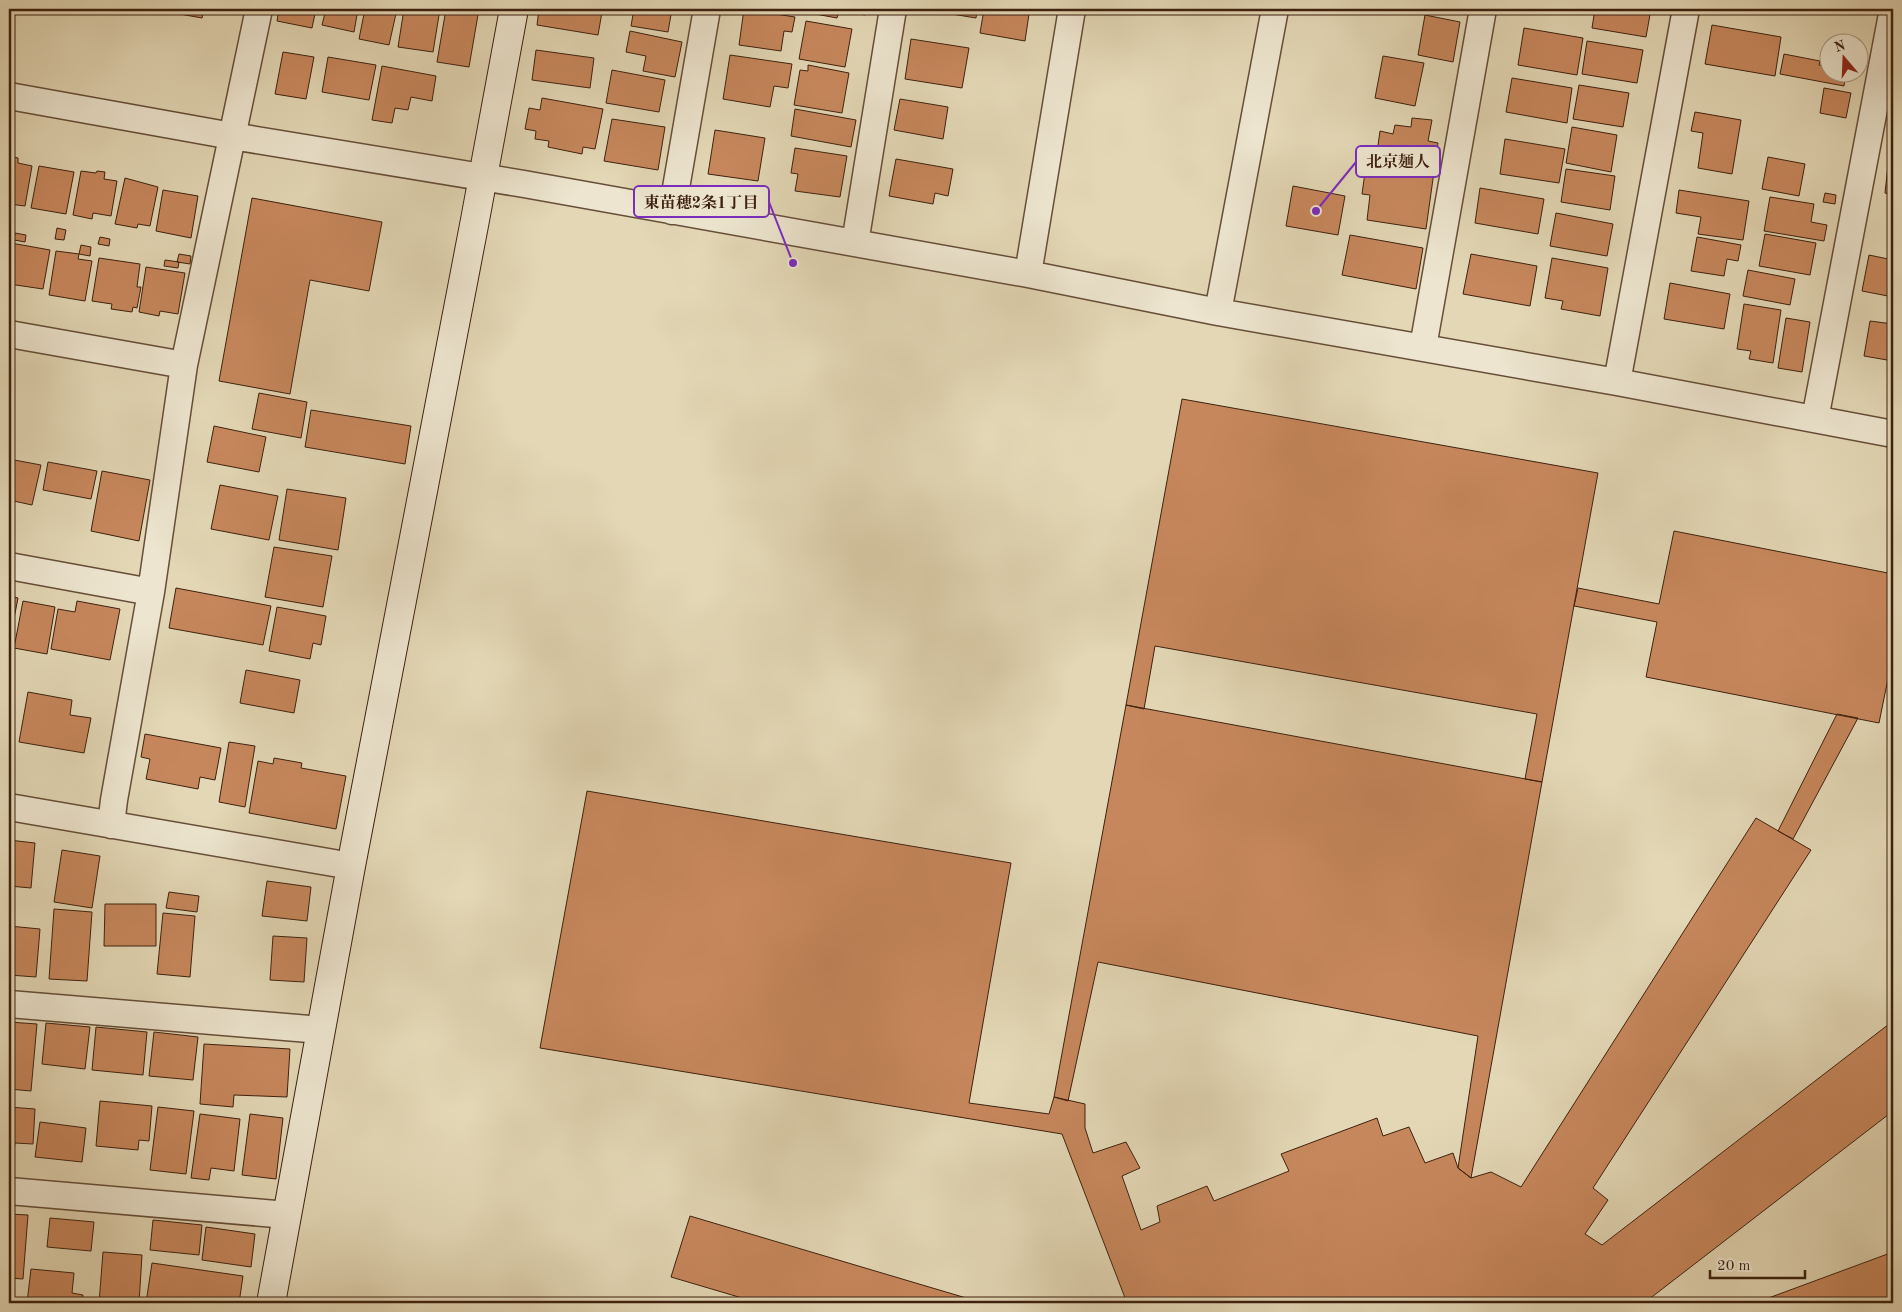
<svg xmlns="http://www.w3.org/2000/svg" width="1902" height="1312" font-family="'Old Standard TT','Noto Serif JP',serif">
  <style>
    .building { fill: #c7875c; stroke: #3d210f }
    .lines { fill: none; stroke-linecap: round; stroke-linejoin: round }
    .street-casing { stroke: #664e38; stroke-width: 29 }
    .secondary-casing { stroke: #3d210f; stroke-width: 30 }
    .street { stroke: #ede5cf; stroke-width: 26 }
    .secondary { stroke: #ede5cf; stroke-width: 28 }
    .leader { fill: none; stroke: #7b2cbf; stroke-width: 2 }
    .callout-dot { fill: #7b2cbf; stroke: #ede5cf; stroke-width: 2 }
    .callout { fill: #ede5cf; stroke: #7b2cbf; stroke-width: 2 }
    .callout-label { font-size: 16px; text-anchor: middle; font-weight: bold; fill: #3d210f }
  </style>
  <rect width="100%" height="100%" fill="#e3d7b5"/>
  <filter id="stains"><feTurbulence type="fractalNoise" baseFrequency=".004" numOctaves="4"/><feColorMatrix values="0 0 0 0 .2 0 0 0 0 .09 0 0 0 0 .02 0 0 0 .5 -.17"/></filter>
  <radialGradient id="worn" r=".72"><stop offset=".6" stop-color="#630" stop-opacity="0"/><stop offset="1" stop-color="#630" stop-opacity=".3"/></radialGradient>
  <path class="building" d="M 152,9 L 204,9 L 202,18 Z
    M 279,9 L 316,9 L 312,28 L 277,21 Z
    M 326,9 L 358,9 L 354,32 L 322,25 Z
    M 365,9 L 397,9 L 389,45 L 359,39 Z
    M 404,9 L 440,9 L 433,52 L 398,47 Z
    M 446,9 L 479,9 L 469,67 L 437,62 Z
    M 539,9 L 585,9 L 602,12 L 598,35 L 537,25 Z
    M 634,9 L 672,9 L 668,32 L 631,26 Z
    M 744,9 L 795,17 L 792,32 L 784,31 L 781,51 L 739,45 Z
    M 811,9 L 866,9 L 865,15 L 839,10 L 837,18 L 810,13 Z
    M 921,9 L 977,9 L 976,18 Z
    M 984,9 L 1012,9 L 1012,11 L 1029,14 L 1025,41 L 980,33 Z
    M 1595,9 L 1651,9 L 1646,37 L 1592,28 Z
    M 1425,15 L 1460,22 L 1453,62 L 1418,55 Z
    M 806,21 L 852,29 L 845,67 L 799,59 Z
    M 1712,25 L 1781,37 L 1775,76 L 1705,64 Z
    M 1524,28 L 1583,38 L 1577,75 L 1518,65 Z
    M 630,31 L 682,42 L 675,77 L 643,71 L 646,56 L 626,52 Z
    M 911,39 L 969,48 L 962,88 L 905,79 Z
    M 1587,41 L 1643,50 L 1637,83 L 1582,74 Z
    M 536,50 L 594,58 L 590,88 L 532,80 Z
    M 283,52 L 314,57 L 306,99 L 275,94 Z
    M 1784,54 L 1820,61 L 1819,65 L 1830,67 L 1830,72 L 1846,72 L 1844,86 L 1780,74 Z
    M 730,55 L 792,64 L 788,88 L 774,86 L 770,107 L 723,99 Z
    M 1383,56 L 1424,63 L 1415,106 L 1375,98 Z
    M 328,57 L 376,65 L 369,100 L 322,92 Z
    M 808,65 L 849,73 L 842,113 L 794,105 L 800,70 L 808,71 Z
    M 382,66 L 436,76 L 432,101 L 411,97 L 408,110 L 395,108 L 392,123 L 372,120 Z
    M 612,70 L 665,80 L 659,112 L 606,103 Z
    M 1512,78 L 1572,88 L 1567,123 L 1506,112 Z
    M 1579,85 L 1629,93 L 1623,127 L 1573,119 Z
    M 1824,88 L 1851,93 L 1846,118 L 1820,113 Z
    M 542,98 L 603,109 L 595,149 L 583,147 L 582,154 L 548,147 L 549,141 L 535,139 L 536,131 L 525,129 L 529,108 L 540,110 Z
    M 900,99 L 948,107 L 943,139 L 894,130 Z
    M 795,109 L 856,120 L 851,147 L 791,136 Z
    M 1695,112 L 1741,120 L 1732,174 L 1698,168 L 1703,133 L 1691,131 Z
    M 1412,118 L 1432,120 L 1428,141 L 1438,143 L 1426,229 L 1367,220 L 1370,195 L 1362,194 L 1368,151 L 1377,152 L 1380,131 L 1393,134 L 1395,125 L 1411,127 Z
    M 612,119 L 665,127 L 658,170 L 604,161 Z
    M 1572,127 L 1617,135 L 1611,172 L 1566,163 Z
    M 715,130 L 765,138 L 758,181 L 708,174 Z
    M 1505,139 L 1565,149 L 1559,183 L 1500,174 Z
    M 795,148 L 847,156 L 840,197 L 795,191 L 798,174 L 791,173 Z
    M 9,156 L 18,158 L 18,163 L 32,166 L 25,206 L 9,204 Z
    M 1889,156 L 1893,156 L 1893,195 L 1885,193 Z
    M 1768,157 L 1805,164 L 1799,196 L 1762,189 Z
    M 896,159 L 953,169 L 948,196 L 935,193 L 933,204 L 889,196 Z
    M 39,166 L 74,172 L 66,214 L 31,208 Z
    M 1566,169 L 1615,176 L 1610,210 L 1561,202 Z
    M 81,171 L 96,173 L 97,171 L 105,172 L 104,179 L 117,181 L 111,216 L 93,213 L 92,219 L 73,215 Z
    M 125,178 L 158,187 L 150,226 L 138,224 L 137,228 L 115,224 Z
    M 1293,186 L 1345,196 L 1338,235 L 1286,226 Z
    M 1480,188 L 1544,199 L 1538,234 L 1475,223 Z
    M 163,190 L 198,196 L 191,238 L 156,231 Z
    M 1679,190 L 1749,201 L 1743,240 L 1698,234 L 1701,217 L 1676,213 Z
    M 1825,193 L 1836,195 L 1835,204 L 1823,202 Z
    M 1770,197 L 1814,204 L 1811,222 L 1827,225 L 1824,241 L 1764,231 Z
    M 252,198 L 382,222 L 369,291 L 310,280 L 290,394 L 219,381 Z
    M 1556,213 L 1613,224 L 1607,256 L 1550,246 Z
    M 1893,223 L 1893,247 L 1889,246 Z
    M 57,228 L 66,230 L 64,240 L 55,239 Z
    M 15,233 L 26,235 L 25,242 L 14,240 Z
    M 1765,234 L 1816,243 L 1810,275 L 1759,266 Z
    M 1350,235 L 1423,248 L 1416,289 L 1342,275 Z
    M 100,237 L 110,239 L 109,246 L 98,244 Z
    M 1697,237 L 1741,245 L 1738,261 L 1727,259 L 1724,276 L 1691,271 Z
    M 11,243 L 50,250 L 43,289 L 9,284 L 9,255 Z
    M 81,245 L 91,247 L 90,256 L 79,254 Z
    M 56,251 L 79,254 L 78,259 L 92,261 L 85,301 L 49,295 Z
    M 179,254 L 191,256 L 190,264 L 177,262 Z
    M 1471,254 L 1537,266 L 1530,306 L 1463,294 Z
    M 1869,255 L 1893,260 L 1893,297 L 1862,291 Z
    M 99,258 L 140,264 L 137,287 L 141,287 L 137,308 L 133,307 L 132,312 L 111,309 L 112,304 L 92,301 Z
    M 1552,258 L 1608,268 L 1600,316 L 1561,309 L 1563,301 L 1545,298 Z
    M 165,260 L 179,262 L 178,268 L 164,266 Z
    M 146,267 L 185,273 L 178,314 L 160,311 L 159,316 L 139,312 Z
    M 1748,270 L 1795,279 L 1790,305 L 1743,296 Z
    M 1670,283 L 1730,294 L 1724,329 L 1664,319 Z
    M 1744,304 L 1781,310 L 1773,363 L 1749,359 L 1751,351 L 1737,349 Z
    M 1786,318 L 1810,322 L 1802,372 L 1778,368 Z
    M 1870,321 L 1893,324 L 1893,361 L 1864,356 Z
    M 259,393 L 307,402 L 301,438 L 252,429 Z
    M 1182,399 L 1598,473 L 1542,782 L 1525,779 L 1537,714 L 1155,646 L 1144,709 L 1126,705 Z
    M 311,410 L 411,426 L 405,464 L 305,447 Z
    M 214,426 L 266,437 L 259,472 L 207,462 Z
    M 9,459 L 41,465 L 32,505 L 9,500 Z
    M 48,462 L 97,471 L 91,499 L 43,490 Z
    M 102,471 L 150,480 L 139,541 L 91,531 Z
    M 220,485 L 278,496 L 269,540 L 211,529 Z
    M 287,489 L 346,498 L 338,550 L 279,540 Z
    M 1674,531 L 1893,574 L 1893,654 L 1879,723 L 1646,677 L 1657,622 L 1574,606 L 1578,588 L 1659,604 Z
    M 274,547 L 332,556 L 323,607 L 265,597 Z
    M 176,588 L 271,606 L 263,645 L 169,628 Z
    M 9,596 L 18,598 L 9,644 Z
    M 23,601 L 55,607 L 47,654 L 14,648 Z
    M 77,601 L 120,609 L 110,660 L 51,649 L 58,609 L 75,612 Z
    M 277,607 L 326,616 L 321,645 L 313,643 L 310,659 L 269,651 Z
    M 246,670 L 300,680 L 294,713 L 240,703 Z
    M 28,692 L 72,700 L 70,715 L 91,718 L 84,753 L 19,742 Z
    M 1126,705 L 1542,782 L 1471,1178 L 1458,1168 L 1478,1036 L 1098,962 L 1068,1101 L 1054,1097 Z
    M 1837,714 L 1858,718 L 1793,839 L 1778,831 Z
    M 145,734 L 221,748 L 215,780 L 200,777 L 198,789 L 146,779 L 150,759 L 141,757 Z
    M 229,742 L 255,746 L 245,807 L 219,802 Z
    M 274,758 L 302,763 L 301,768 L 346,776 L 336,829 L 249,813 L 258,761 L 273,764 Z
    M 587,791 L 1011,863 L 969,1103 L 1049,1114 L 1054,1097 L 1085,1104 L 1085,1128 L 1093,1153 L 1126,1142 L 1140,1168 L 1122,1176 L 1141,1230 L 1160,1222 L 1157,1206 L 1207,1186 L 1214,1201 L 1289,1171 L 1281,1154 L 1377,1118 L 1383,1136 L 1409,1127 L 1425,1163 L 1453,1153 L 1458,1168 L 1471,1178 L 1491,1172 L 1521,1187 L 1756,818 L 1811,850 L 1593,1188 L 1608,1200 L 1585,1234 L 1602,1245 L 1893,1021 L 1893,1111 L 1644,1303 L 1127,1303 L 1062,1134 L 540,1048 Z
    M 9,840 L 35,843 L 31,888 L 9,886 Z
    M 62,850 L 100,856 L 92,908 L 54,902 Z
    M 267,881 L 311,887 L 307,921 L 262,916 Z
    M 169,892 L 199,896 L 197,912 L 166,908 Z
    M 105,904 L 156,904 L 156,946 L 104,946 Z
    M 54,909 L 92,912 L 87,981 L 49,979 Z
    M 163,913 L 195,916 L 190,977 L 157,974 Z
    M 9,926 L 40,929 L 36,977 L 9,975 Z
    M 273,936 L 307,938 L 304,982 L 270,980 Z
    M 9,1022 L 37,1024 L 31,1091 L 9,1089 Z
    M 46,1023 L 90,1027 L 85,1069 L 42,1064 Z
    M 96,1027 L 147,1032 L 143,1075 L 92,1070 Z
    M 154,1032 L 198,1037 L 193,1080 L 149,1076 Z
    M 204,1044 L 290,1049 L 287,1097 L 234,1095 L 233,1107 L 200,1104 Z
    M 100,1101 L 152,1106 L 149,1141 L 139,1140 L 138,1150 L 96,1146 Z
    M 9,1107 L 35,1109 L 33,1144 L 15,1143 L 14,1149 L 9,1149 Z
    M 158,1107 L 194,1111 L 186,1174 L 150,1170 Z
    M 200,1114 L 240,1119 L 234,1171 L 211,1168 L 209,1180 L 191,1178 Z
    M 250,1114 L 283,1118 L 276,1179 L 242,1175 Z
    M 40,1122 L 86,1128 L 82,1162 L 35,1157 Z
    M 9,1214 L 28,1215 L 23,1279 L 9,1278 Z
    M 690,1216 L 983,1303 L 759,1303 L 671,1277 Z
    M 50,1218 L 94,1222 L 91,1251 L 47,1247 Z
    M 153,1220 L 202,1225 L 199,1255 L 150,1250 Z
    M 206,1227 L 255,1234 L 251,1267 L 202,1260 Z
    M 103,1252 L 142,1255 L 139,1303 L 99,1303 Z
    M 1893,1252 L 1893,1303 L 1755,1303 Z
    M 152,1263 L 243,1276 L 239,1303 L 146,1303 Z
    M 31,1269 L 74,1273 L 72,1293 L 83,1295 L 82,1303 L 27,1303 Z"/>
  <g class="lines">
    <g class="street-casing">
      <path id="street" d="M 9,96 L 232,136 L 524,184 L 1028,274 L 1218,312 L 1617,382 L 1893,434
        M 672,211 L 707,9
        M 855,243 L 893,9
        M 1028,274 L 1072,9
        M 1218,312 L 1275,9
        M 9,334 L 184,365
        M 1423,347 L 1483,9
        M 1617,382 L 1686,9
        M 1815,419 L 1893,9
        M 9,566 L 151,592
        M 9,807 L 351,866
        M 111,825 L 114,800 L 151,592 L 184,365 L 259,9
        M 9,1004 L 321,1030
        M 9,1191 L 287,1215"/>
    </g>
    <g class="secondary-casing">
      <path id="secondary" d="M 271,1303 L 351,866 L 475,220 L 514,9"/>
    </g>
    <use href="#street" class="street"/>
    <use href="#secondary" class="secondary"/>
  </g>
  <path class="leader" d="M1316 211L1356 162M793 263L769 202"/>
  <g class="callout-dot">
    <circle cx="1316" cy="211" r="5"/>
    <circle cx="793" cy="263" r="5"/>
  </g>
  <g class="callout">
    <rect x="1356" y="146" width="84" height="31" rx="5"/>
    <rect x="634" y="186" width="135" height="31" rx="5"/>
  </g>
  <g class="callout-label">
    <text x="1398" y="167">北京麺人</text>
    <text x="701" y="208">東苗穂2条1丁目</text>
  </g>
  <rect width="1902" height="1312" fill="none" stroke="#e3d7b5" stroke-width="30"/>
  <rect x="10" y="10" width="1882" height="1292" fill="none" stroke="#3d210f" stroke-width="2.5"/>
  <rect x="15" y="15" width="1872" height="1282" fill="none" stroke="#3d210f"/>
  <g transform="translate(1844 58) rotate(341)"><circle r="24" fill="#ede5cf" stroke="#a79782"/>
  <path d="M0-4L9 19L0 12L-9 19Z" fill="#8f2418"/>
  <text y="-8" font-size="14" font-weight="bold" text-anchor="middle" fill="#3d210f">N</text>
  </g>
  <path d="M1710 1270v8h95v-8" fill="none" stroke="#3d210f" stroke-width="2.5"/>
  <text x="1717" y="1270" font-size="15" fill="#3d210f" stroke="#ede5cf" stroke-width="4" paint-order="stroke">20 m</text>
  <rect width="100%" height="100%" filter="url(#stains)"/>
  <rect width="100%" height="100%" fill="url(#worn)"/>
</svg>
